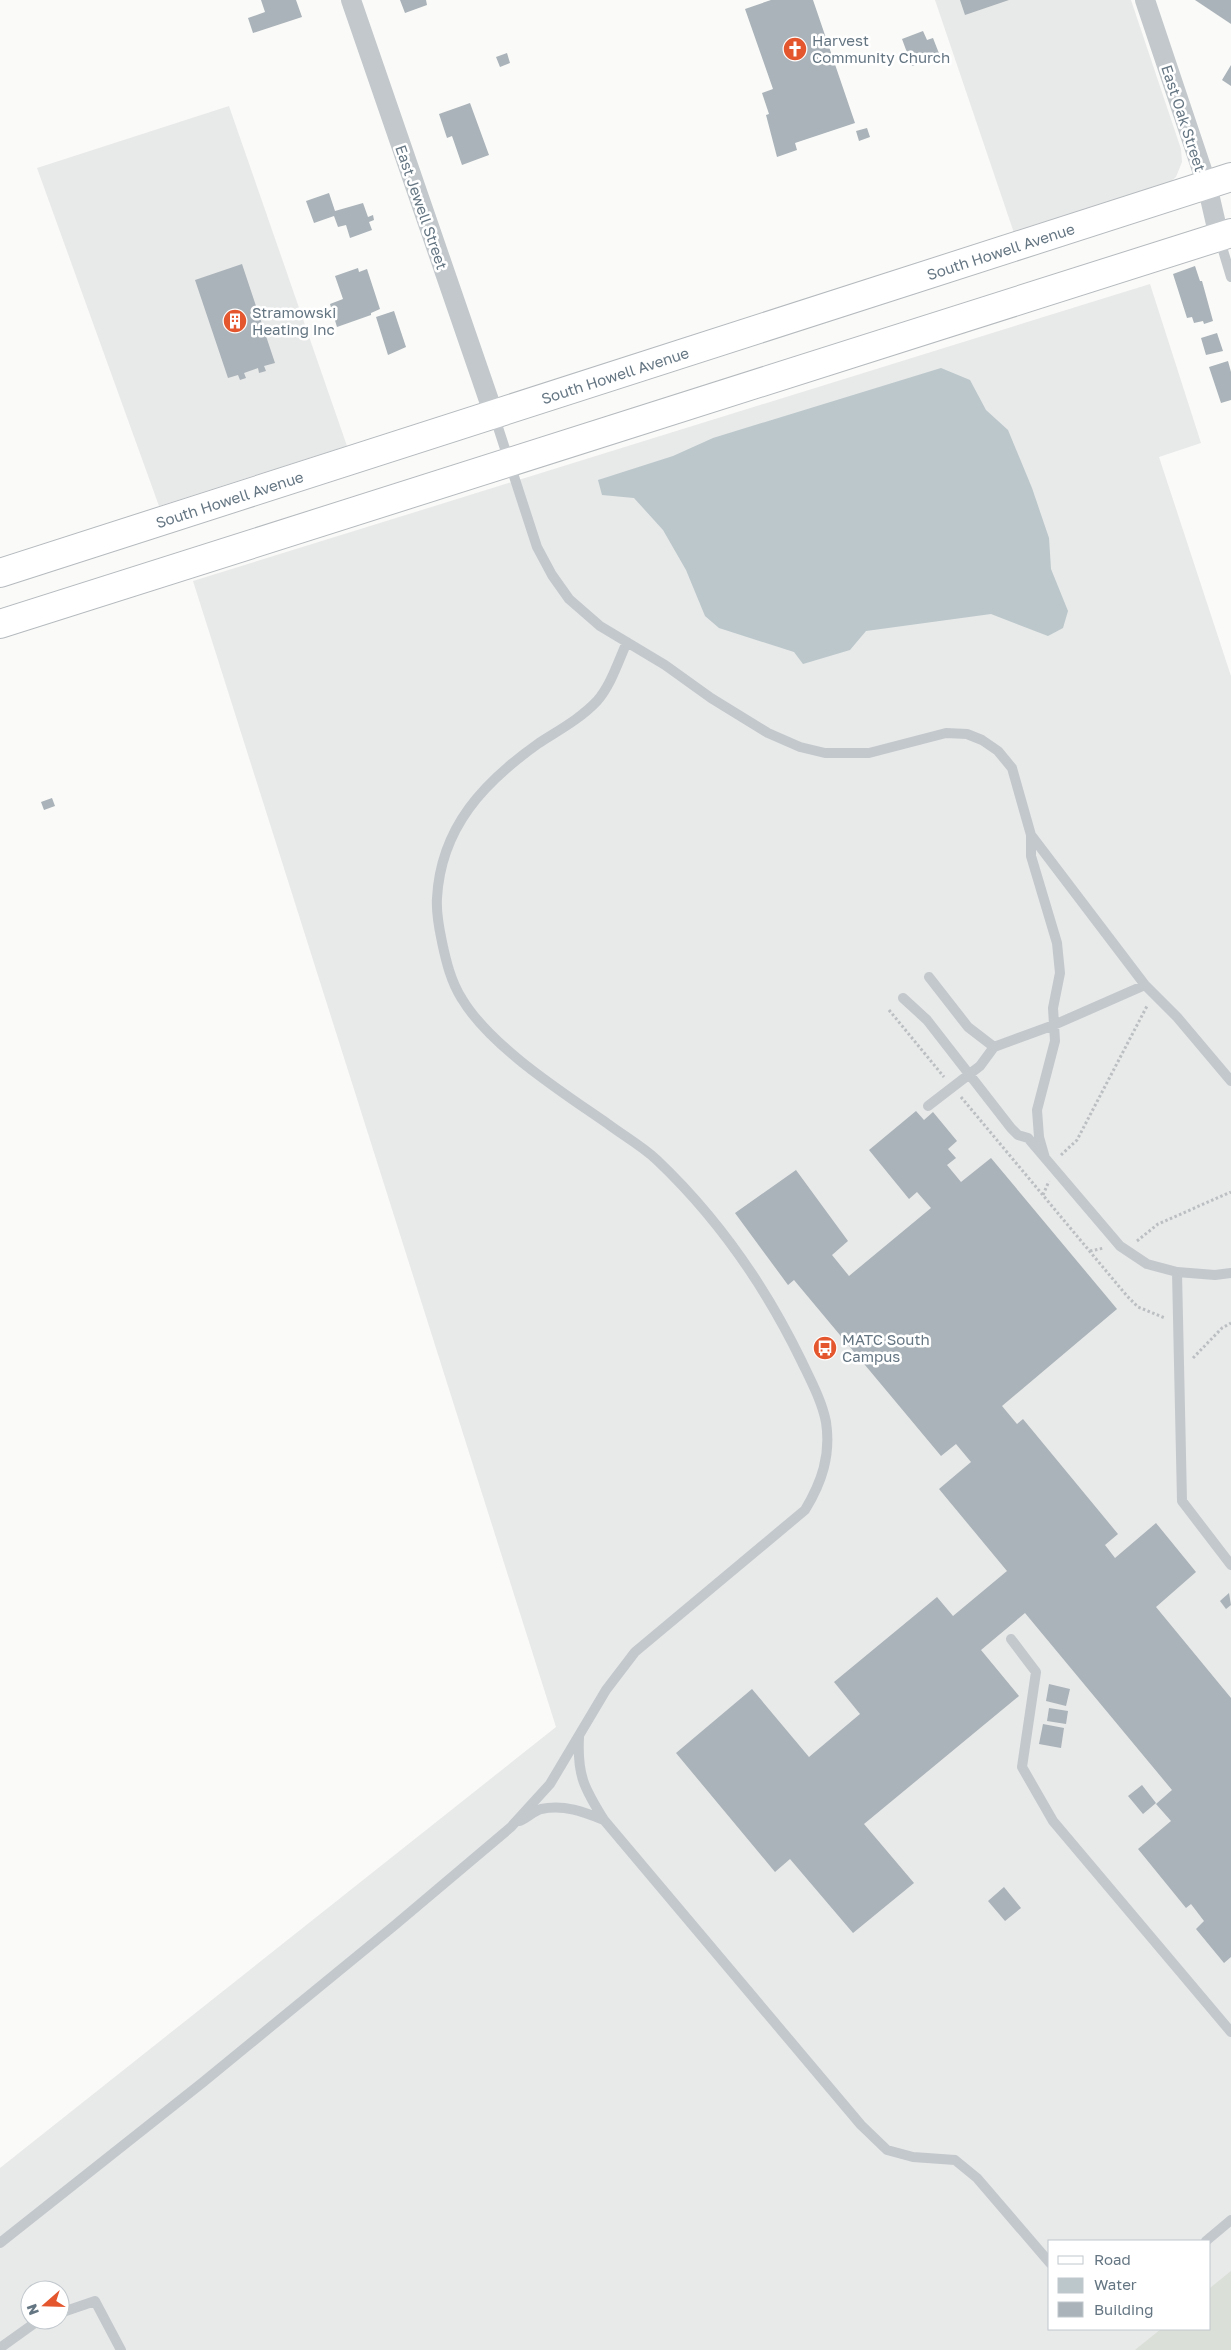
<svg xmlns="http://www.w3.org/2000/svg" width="1231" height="2350" font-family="'Golos Text',sans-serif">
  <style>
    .built { fill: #e8e9e9; fill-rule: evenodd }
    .green { fill: #dadfd7 }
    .water { fill: #bbc7cb }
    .building { fill: #aab3b9 }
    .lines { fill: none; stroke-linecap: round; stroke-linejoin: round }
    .primary-casing { stroke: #b5babe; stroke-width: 30 }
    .path { stroke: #bbbfc2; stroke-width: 3; stroke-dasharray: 2.5 2.5; stroke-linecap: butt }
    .service { stroke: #c3c8cc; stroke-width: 10 }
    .minor { stroke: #c3c8cc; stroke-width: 20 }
    .primary { stroke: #fff; stroke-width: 28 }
    .labels { text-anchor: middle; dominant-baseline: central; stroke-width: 5; stroke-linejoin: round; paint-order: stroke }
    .poi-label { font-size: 15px; fill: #657683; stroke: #fff; text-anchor: start }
    .street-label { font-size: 15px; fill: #657683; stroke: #fff }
  </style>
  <rect width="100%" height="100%" fill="#fafaf8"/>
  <path class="built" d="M 935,0 L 1131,0 L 1181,149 L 1182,162 L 1176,177 L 1169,183 L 1014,233 Z
    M 229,106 L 347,446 L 159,506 L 37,168 Z
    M 1150,284 L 1201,443 L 1159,457 L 1231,676 L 1231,2350 L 0,2350 L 0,2168 L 556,1727 L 193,581 ZM 1050,2241 L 1210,2241 L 1210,2329 L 1050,2329 ZM 30,2290 L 60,2290 L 60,2320 L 30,2320 Z"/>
  <path class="green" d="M 1231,2271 L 1231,2350 L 1135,2350 L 1161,2329 L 1210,2329 L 1210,2288 Z"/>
  <path class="water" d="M 941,368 L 970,380 L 986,410 L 1008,430 L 1032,488 L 1049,538 L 1051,569 L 1068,611 L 1063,628 L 1048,636 L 991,614 L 866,631 L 850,650 L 803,664 L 794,652 L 719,628 L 705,616 L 686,570 L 663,530 L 634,498 L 602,495 L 598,480 L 673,456 L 713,438 Z"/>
  <path class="building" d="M 261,0 L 296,0 L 302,17 L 253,33 L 248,18 L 265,12 Z
    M 400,0 L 426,0 L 427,5 L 405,13 Z
    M 771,0 L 813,0 L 855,123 L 795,143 L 797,150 L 777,157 L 766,115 L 769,114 L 762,93 L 773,89 L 745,9 Z
    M 960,0 L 1009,0 L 965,15 Z
    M 1195,0 L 1231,0 L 1231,24 Z
    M 923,31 L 927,40 L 933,38 L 940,56 L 912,66 L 902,39 Z
    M 507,53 L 510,63 L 500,67 L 496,57 Z
    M 1231,65 L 1231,86 L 1222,80 Z
    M 470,103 L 489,155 L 462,165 L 452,136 L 447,138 L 439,114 Z
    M 867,128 L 870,137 L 859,141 L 856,131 Z
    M 329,193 L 335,211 L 363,203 L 368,217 L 373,215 L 374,220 L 369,222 L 372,230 L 350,238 L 346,225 L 338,227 L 334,216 L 314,223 L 306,201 Z
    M 242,264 L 275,363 L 264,366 L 266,371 L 259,373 L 258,368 L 244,373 L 246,378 L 240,380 L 238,375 L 228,378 L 195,280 Z
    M 1195,266 L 1200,281 L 1202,281 L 1213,321 L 1204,324 L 1203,321 L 1194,323 L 1192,317 L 1187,318 L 1173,274 Z
    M 358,268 L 359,272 L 367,269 L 380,309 L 371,313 L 371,315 L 337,327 L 330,304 L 343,299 L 335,276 Z
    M 394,311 L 406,347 L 388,355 L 376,317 Z
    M 1217,333 L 1223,351 L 1206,355 L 1201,338 Z
    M 1228,361 L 1231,372 L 1231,400 L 1221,403 L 1209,367 Z
    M 52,798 L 55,806 L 44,810 L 41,802 Z
    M 916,1111 L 924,1120 L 933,1112 L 957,1141 L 948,1149 L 956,1158 L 947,1165 L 961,1182 L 991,1158 L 1117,1309 L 1002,1406 L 1017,1424 L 1023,1419 L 1118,1534 L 1105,1545 L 1115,1558 L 1156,1523 L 1196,1572 L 1156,1607 L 1231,1698 L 1231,1957 L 1224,1963 L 1196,1929 L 1204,1921 L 1191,1904 L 1186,1908 L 1138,1849 L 1171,1821 L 1156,1804 L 1172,1790 L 1025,1613 L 981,1650 L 1019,1696 L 864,1824 L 914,1883 L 853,1933 L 790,1859 L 775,1872 L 676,1753 L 752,1689 L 809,1757 L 860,1714 L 834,1682 L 937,1597 L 953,1616 L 1007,1571 L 939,1489 L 971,1462 L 956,1444 L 941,1456 L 794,1280 L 788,1285 L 735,1213 L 796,1170 L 848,1241 L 832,1255 L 849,1276 L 931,1208 L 917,1192 L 909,1199 L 869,1150 Z
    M 1229,1593 L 1231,1605 L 1226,1609 L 1220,1601 Z
    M 1049,1684 L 1070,1689 L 1066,1706 L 1046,1701 Z
    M 1049,1708 L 1068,1711 L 1066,1724 L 1047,1721 Z
    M 1043,1724 L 1064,1728 L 1061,1748 L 1039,1744 Z
    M 1142,1785 L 1156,1803 L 1143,1814 L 1128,1796 Z
    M 1004,1887 L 1021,1908 L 1005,1921 L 988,1901 Z"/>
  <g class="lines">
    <g class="primary-casing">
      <g id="primary">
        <path id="s1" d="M 0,573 L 1231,177"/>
        <path d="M 0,624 L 1231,233"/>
      </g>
    </g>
    <path class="path" d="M 889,1010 L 944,1077
      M 961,1097 L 1127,1296 L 1138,1307 L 1165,1318
      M 1061,1155 L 1077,1140 L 1147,1006
      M 1043,1195 L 1049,1181
      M 1137,1241 L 1158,1224 L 1231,1192
      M 1090,1251 L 1104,1248
      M 1193,1358 L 1222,1328 L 1231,1323"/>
    <path class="service" d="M 1219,237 L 1231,277
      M 494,415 L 537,547 L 552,575 L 569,599 L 600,626 L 665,665 L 711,698 L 768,733 L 800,747 L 825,753 L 869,753 L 946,733 L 967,734 L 982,740 L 998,751 L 1012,768 L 1031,835 L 1031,856 L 1057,943 L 1060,973 L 1053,1008 L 1055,1041 L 1037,1110 L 1039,1137 L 1045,1158
      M 1031,835 L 1145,985 L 1177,1017 L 1231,1081
      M 929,977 L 968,1027 L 994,1047 L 1054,1025 L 1145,985
      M 903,998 L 927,1020 L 1011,1128 L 1018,1135 L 1028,1138 L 1120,1246 L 1147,1264 L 1177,1272 L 1215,1275 L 1231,1273
      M 928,1106 L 980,1066 L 994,1047
      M 1177,1272 L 1182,1501 L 1231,1565
      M 1011,1639 L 1036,1672 L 1022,1767 L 1053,1821 L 1231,2032
      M 579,1737 C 577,1775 584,1788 604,1820
      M 520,1821 C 527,1818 534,1811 541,1809 C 564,1804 584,1812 604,1820 L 861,2125 L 887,2150 L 913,2157 L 955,2160 L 977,2178 L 1050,2263
      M 1206,2241 L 1231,2220
      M 0,2243 L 202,2083 L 395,1925 L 511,1827 L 550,1784 L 606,1690 L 635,1652 L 805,1510 C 822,1482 831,1455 826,1422 C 822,1401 810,1379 801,1360 C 765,1286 717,1217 657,1160 C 642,1146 624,1136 608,1124 C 562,1092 491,1047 462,999 C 451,982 446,961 442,942 C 439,928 436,912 437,898 C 441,827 484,782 539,743 C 559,730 580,719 597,701 C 611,685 618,662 627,642
      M 60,2313 L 95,2301 L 121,2350
      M 0,2348 L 39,2320"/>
    <path class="minor" d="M 351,0 L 494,415
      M 1145,0 L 1207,185 L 1219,237"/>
    <use href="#primary" class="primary"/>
  </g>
  <defs>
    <g id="church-disc" transform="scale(1.25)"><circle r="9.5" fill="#e4572e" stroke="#fff"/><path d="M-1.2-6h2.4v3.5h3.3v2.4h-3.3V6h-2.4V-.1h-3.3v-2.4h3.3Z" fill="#fff"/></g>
    <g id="building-disc" transform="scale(1.25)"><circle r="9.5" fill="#e4572e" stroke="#fff"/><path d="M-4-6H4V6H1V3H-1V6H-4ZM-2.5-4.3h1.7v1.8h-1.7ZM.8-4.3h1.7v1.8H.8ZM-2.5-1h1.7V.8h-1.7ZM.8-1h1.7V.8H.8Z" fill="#fff"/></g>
    <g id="bus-disc" transform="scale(1.25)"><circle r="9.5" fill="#e4572e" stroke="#fff"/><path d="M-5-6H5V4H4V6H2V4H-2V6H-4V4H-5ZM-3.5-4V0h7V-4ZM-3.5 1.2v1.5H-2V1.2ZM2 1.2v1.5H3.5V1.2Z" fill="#fff"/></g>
  </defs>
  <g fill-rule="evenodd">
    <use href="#church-disc" x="795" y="49"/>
    <use href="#building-disc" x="235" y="321"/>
    <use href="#bus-disc" x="825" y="1348"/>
  </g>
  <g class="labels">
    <g class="poi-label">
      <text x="812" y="40">Harvest<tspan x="812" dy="17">Community Church</tspan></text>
      <text x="252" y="312">Stramowski<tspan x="252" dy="17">Heating Inc</tspan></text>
      <text x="842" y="1339">MATC South<tspan x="842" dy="17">Campus</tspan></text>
    </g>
    <g class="street-label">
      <text transform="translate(1184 118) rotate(72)">East Oak Street</text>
      <text transform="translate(422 207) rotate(71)">East Jewell Street</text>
      <text stroke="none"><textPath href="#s1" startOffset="1051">South Howell Avenue</textPath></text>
      <text stroke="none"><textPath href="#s1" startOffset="646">South Howell Avenue</textPath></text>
      <text stroke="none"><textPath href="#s1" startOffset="241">South Howell Avenue</textPath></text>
    </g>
  </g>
  <rect x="1048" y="2240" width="162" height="90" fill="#ffffff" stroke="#c1c8cd"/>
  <rect x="1058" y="2256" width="25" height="8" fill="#ffffff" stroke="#c1c8cd"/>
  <text x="1094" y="2265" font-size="15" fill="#657683">Road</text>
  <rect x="1058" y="2278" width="25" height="15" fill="#bbc7cb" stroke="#c1c8cd"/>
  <text x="1094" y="2290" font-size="15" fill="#657683">Water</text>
  <rect x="1058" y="2302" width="25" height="15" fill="#aab3b9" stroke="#c1c8cd"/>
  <text x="1094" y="2315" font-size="15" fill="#657683">Building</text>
  <g transform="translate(45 2305) rotate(250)"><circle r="24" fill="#ffffff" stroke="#c1c8cd"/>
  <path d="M0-4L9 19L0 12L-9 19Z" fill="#e4572e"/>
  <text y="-8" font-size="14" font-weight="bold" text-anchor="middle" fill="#657683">N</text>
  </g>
</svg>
